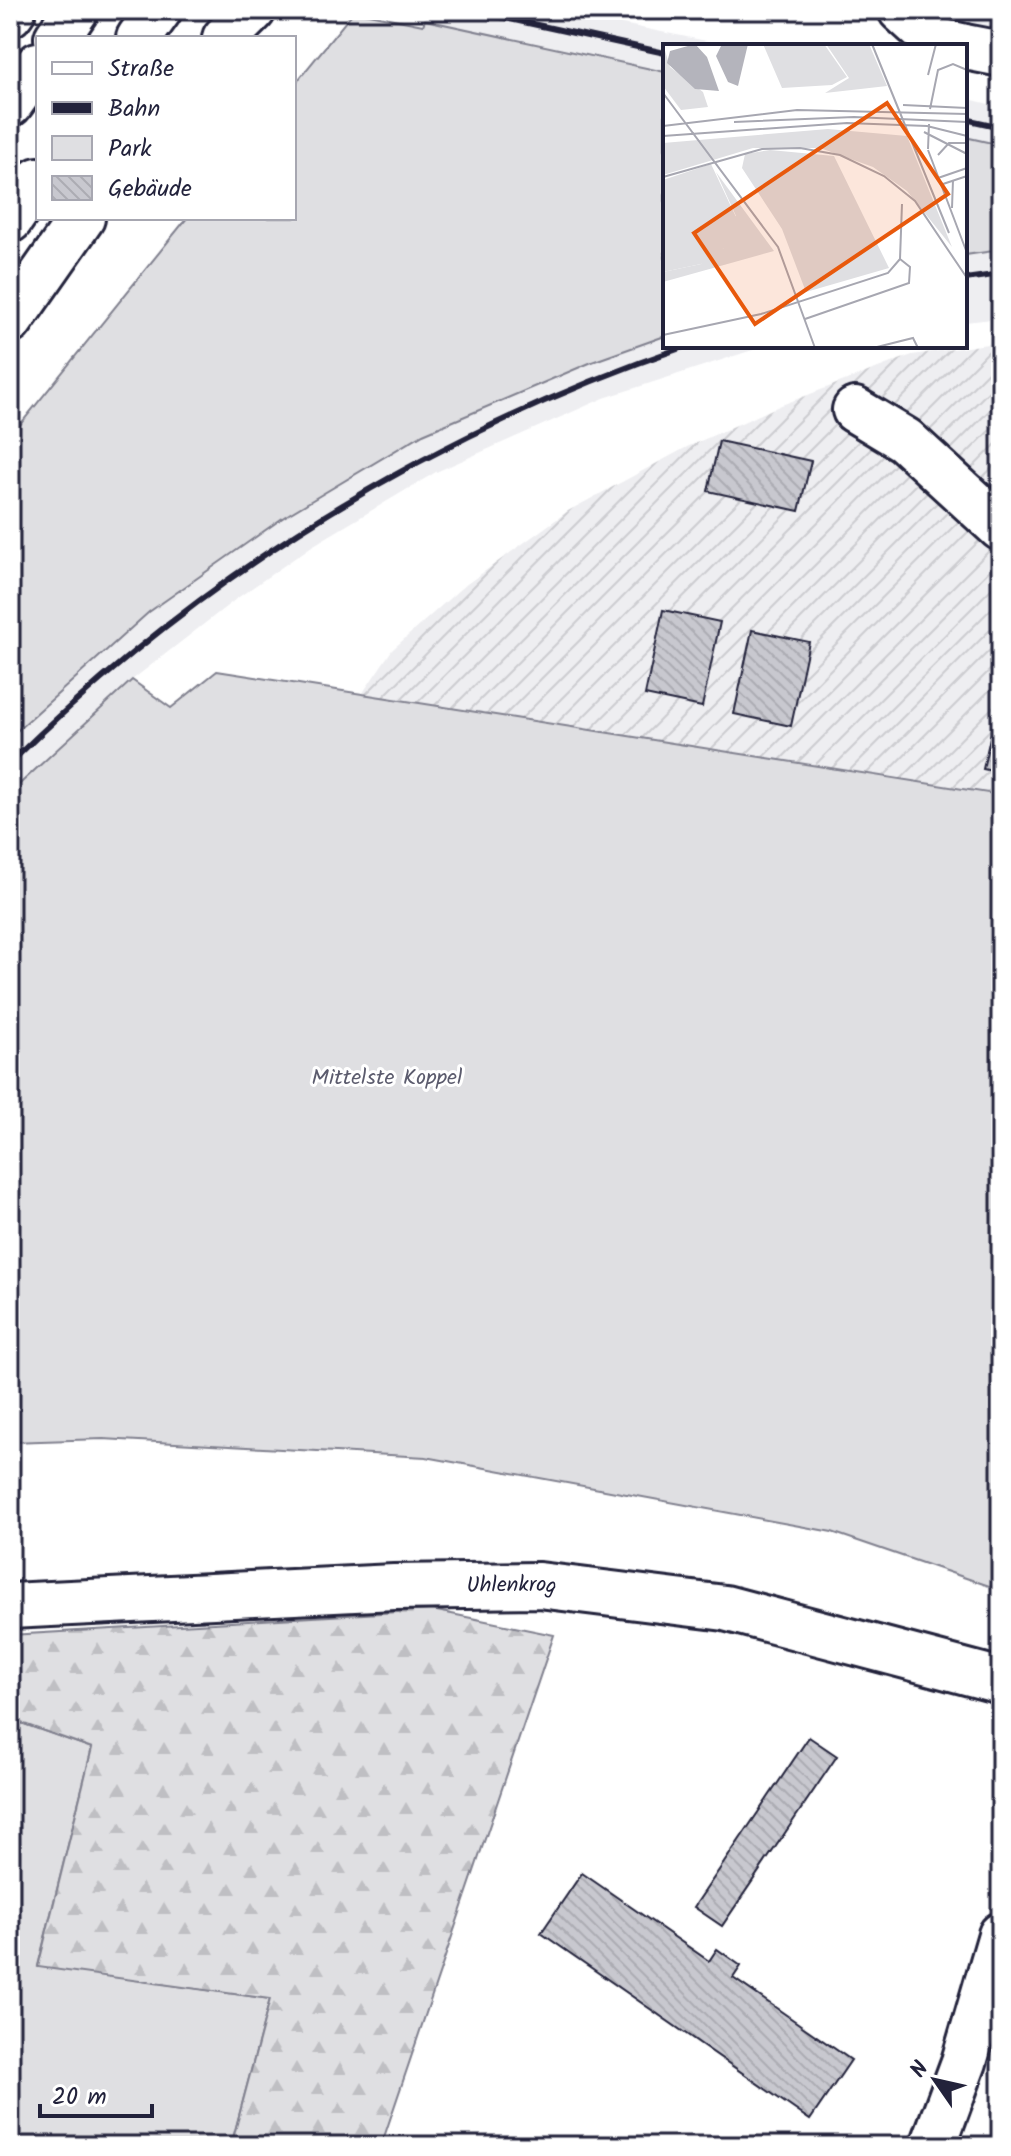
<svg xmlns="http://www.w3.org/2000/svg" width="1011" height="2156" font-family="Kalam,sans-serif">
  <style>
    .built { fill: #eeeef1 }
    .industrial { fill: url(#industrial-furrows) }
    .green { fill: #dfdfe2; stroke: #80808e; stroke-width: 2 }
    .forest { fill: url(#forest-firs); stroke: #80808e; stroke-width: 2 }
    .building { fill: url(#building-back-hatch); stroke: #22223b; stroke-width: 2 }
    .lines { fill: none; stroke-linecap: round; stroke-linejoin: round }
    .minor-casing { stroke: #22223b; stroke-width: 50 }
    .highway-casing { stroke: #22223b; stroke-width: 50 }
    .minor { stroke: #fff; stroke-width: 44 }
    .highway { stroke: #fff; stroke-width: 44 }
    .rail { stroke: #22223b; stroke-width: 6 }
    .labels { text-anchor: middle; dominant-baseline: central; stroke-width: 6; stroke-linejoin: round; paint-order: stroke }
    .park-label { font-size: 22px; fill: #5b5b6d; stroke: #fff }
    .street-label { font-size: 22px; fill: #22223b; stroke: #fff }
    .inset-road { fill: none; stroke: #a7a7b1; stroke-width: 2 }
    .view { fill: #e8590c; fill-opacity: 0.15; stroke: #e8590c; stroke-width: 4 }
    .inset-edge { fill: none; stroke: #22223b; stroke-width: 4 }
  </style>
  <defs>
    <pattern id="industrial-furrows" width="10" height="10" patternUnits="userSpaceOnUse" patternTransform="scale(2)"><rect width="10" height="10" fill="#eeeef1"/><path d="M-1 1l2-2M0 10L10 0M9 11l2-2" fill="none" stroke="#ccccd0"/></pattern>
    <pattern id="forest-firs" width="22" height="20" patternUnits="userSpaceOnUse" patternTransform="scale(2)"><rect width="22" height="20" fill="#dfdfe2"/><path d="M5 1l3.5 6h-7zM16 11l3.5 6h-7z" fill="#bfbfc3"/></pattern>
    <pattern id="building-back-hatch" width="6" height="6" patternUnits="userSpaceOnUse" patternTransform="scale(2)"><rect width="6" height="6" fill="#c8c8cf"/><path d="M-1 5l2 2M0 0l6 6M5-1l2 2" fill="none" stroke="#acacb3"/></pattern>
  </defs>
  <rect width="100%" height="100%" fill="#fff"/>
  <filter id="ink" filterUnits="userSpaceOnUse"><feTurbulence type="fractalNoise" baseFrequency=".0125" numOctaves="2"/><feDisplacementMap in="SourceGraphic" scale="16" xChannelSelector="R" yChannelSelector="G"/><feConvolveMatrix kernelMatrix="1 2 1 2 8 2 1 2 1" color-interpolation-filters="sRGB"/></filter>
  <g filter="url(#ink)">
    <path class="built" d="M 427,10 L 553,10 L 731,46 L 665,46 L 665,72 L 425,20 Z
      M 922,10 L 1001,10 L 1001,68 Z
      M 965,98 L 1001,107 L 1001,145 L 965,137 Z
      M 1001,250 L 1001,318 L 965,322 L 965,255 Z
      M 665,336 L 665,346 L 765,346 L 604,398 L 436,472 L 312,546 L 236,599 L 132,680 L 10,793 L 10,737 L 149,611 L 284,517 L 423,434 L 592,362 Z"/>
    <path class="industrial" d="M 1001,342 L 1001,795 L 362,694 L 392,650 L 460,589 L 568,511 L 687,447 L 779,406 L 912,355 Z"/>
    <path class="green" d="M 354,11 L 423,25 L 425,20 L 665,72 L 665,336 L 592,362 L 423,434 L 284,517 L 149,612 L 10,737 L 10,437 L 187,218 L 294,218 L 294,85 Z
      M 965,137 L 1001,145 L 1001,250 L 965,255 Z
      M 217,671 L 1001,795 L 1001,1590 L 832,1532 L 426,1457 L 103,1439 L 10,1442 L 10,793 L 132,680 L 171,708 Z
      M 10,1719 L 92,1748 L 38,1966 L 270,1999 L 231,2146 L 10,2146 Z"/>
    <path class="forest" d="M 432,1610 L 554,1635 L 381,2146 L 231,2146 L 270,1999 L 38,1967 L 92,1748 L 10,1719 L 10,1635 Z"/>
    <path class="building" d="M 719,441 L 811,461 L 799,511 L 708,491 Z
      M 663,610 L 720,622 L 702,707 L 645,695 Z
      M 752,630 L 809,642 L 791,726 L 734,714 Z
      M 1001,688 L 1001,773 L 983,769 Z
      M 809,1737 L 837,1756 L 722,1926 L 694,1907 Z
      M 582,1873 L 709,1961 L 717,1949 L 741,1966 L 733,1978 L 851,2060 L 810,2120 L 541,1933 Z"/>
    <g class="lines">
      <g class="minor-casing">
        <g id="minor">
          <path d="M 901,10 L 934,40 L 961,46"/>
          <path d="M 965,47 L 1001,54"/>
          <path d="M 855,410 L 905,440 L 1001,528"/>
          <path id="s1" d="M 10,1606 L 394,1587 L 539,1585 L 725,1608 L 1001,1681"/>
          <path d="M 933,2146 L 964,2062 L 1001,1935"/>
        </g>
      </g>
      <g class="highway-casing">
        <path id="highway" d="M 10,14 L 13,10
          M 57,38 L 76,10
          M 139,38 L 159,10
          M 225,38 L 253,10
          M 10,104 L 38,65
          M 10,220 L 38,180
          M 10,321 L 82,218"/>
      </g>
      <use href="#minor" class="minor"/>
      <use href="#highway" class="highway"/>
      <path class="rail" d="M 469,10 L 665,53
        M 965,119 L 1001,127
        M 965,279 L 1001,274
        M 10,763 C 203,573 430,434 686,346"/>
    </g>
  </g>
  <g class="labels">
    <g class="park-label">
      <text x="387" y="1078">Mittelste Koppel</text>
    </g>
    <g class="street-label">
      <text stroke="none"><textPath href="#s1" startOffset="502">Uhlenkrog</textPath></text>
    </g>
  </g>
  <g transform="translate(663 44)">
    <rect width="304" height="304" fill="#fff"/>
    <path d="M 0,0 L 7,23 L 40,48 L 45,63 L 18,66 L 0,42 ZM 100,0 L 161,0 L 184,33 L 169,41 L 119,44 ZM 163,0 L 206,0 L 224,42 L 162,49 L 186,34 ZM 165,85 L 244,92 L 289,203 L 244,147 L 210,123 L 157,104 L 90,104 L 0,131 L 0,99 ZM 107,106 L 171,112 L 226,224 L 143,248 L 119,185 L 79,124 L 82,110 ZM 48,120 L 73,173 L 61,204 L 38,220 L 0,228 L 0,136 Z" fill="#dfdfe2"/>
    <path d="M 53,128 L 111,207 L 0,238 L 0,228 L 38,220 L 43,210 L 61,204 L 50,181 L 73,172 Z" fill="#dfdfe2"/>
    <path d="M 32,0 L 44,13 L 56,47 L 32,45 L 4,19 L 7,7 ZM 59,0 L 85,0 L 75,42 L 65,38 L 53,12 Z" fill="#b4b4bc"/>
    <path class="inset-road" d="M 209,0 L 286,189M 265,31 L 273,0M 0,49 L 115,203 L 152,304M 240,61 L 304,64M 267,65 L 275,26 L 290,20 L 304,26M 71,78 L 191,73 L 304,78M 0,82 L 134,66 L 304,70M 261,88 L 304,110M 0,92 L 184,79 L 264,82 L 304,92M 265,105 L 266,80M 265,106 L 304,209M 275,111 L 286,99 L 304,99M 0,133 L 99,105 L 137,104 L 177,111 L 221,132 L 252,157 L 304,234M 275,134 L 304,124M 277,141 L 304,132M 289,164 L 290,136M 142,275 L 246,239 L 247,223 L 237,215M 0,291 L 98,270 L 225,229 L 237,215 L 239,160M 210,304 L 250,294 L 255,304"/>
    <path class="view" d="M 224,59 L 285,150 L 92,280 L 31,189 Z"/>
    <rect width="304" height="304" class="inset-edge"/>
  </g>
  <rect width="1011" height="2156" fill="none" stroke="#fff" stroke-width="40"/>
  <rect x="20" y="20" width="971" height="2116" fill="none" stroke="#22223b" stroke-width="3" filter="url(#ink)"/>
  <rect x="36" y="36" width="260" height="184" fill="#ffffff" stroke="#a7a7b1" stroke-width="2"/>
  <rect x="52" y="62" width="40" height="12" fill="#ffffff" stroke="#a7a7b1" stroke-width="2"/>
  <text x="108" y="76" font-size="24" fill="#22223b">Straße</text>
  <rect x="52" y="102" width="40" height="12" fill="#22223b" stroke="#a7a7b1" stroke-width="2"/>
  <text x="108" y="116" font-size="24" fill="#22223b">Bahn</text>
  <rect x="52" y="136" width="40" height="24" fill="#dfdfe2" stroke="#a7a7b1" stroke-width="2"/>
  <text x="108" y="156" font-size="24" fill="#22223b">Park</text>
  <rect x="52" y="176" width="40" height="24" fill="url(#building-back-hatch)" stroke="#a7a7b1" stroke-width="2"/>
  <text x="108" y="196" font-size="24" fill="#22223b">Gebäude</text>
  <g transform="translate(935 2080) rotate(304)" stroke="#ffffff" stroke-width="6" paint-order="stroke">
  <path d="M0-6L14 30L0 20L-14 30Z" fill="#22223b"/>
  <text y="-12" font-size="22" font-weight="bold" text-anchor="middle" fill="#22223b">N</text>
  </g>
  <path d="M40 2104v12h112v-12" fill="none" stroke="#22223b" stroke-width="4"/>
  <text x="52" y="2104" font-size="24" fill="#22223b" stroke="#ffffff" stroke-width="6" paint-order="stroke">20 m</text>
</svg>
